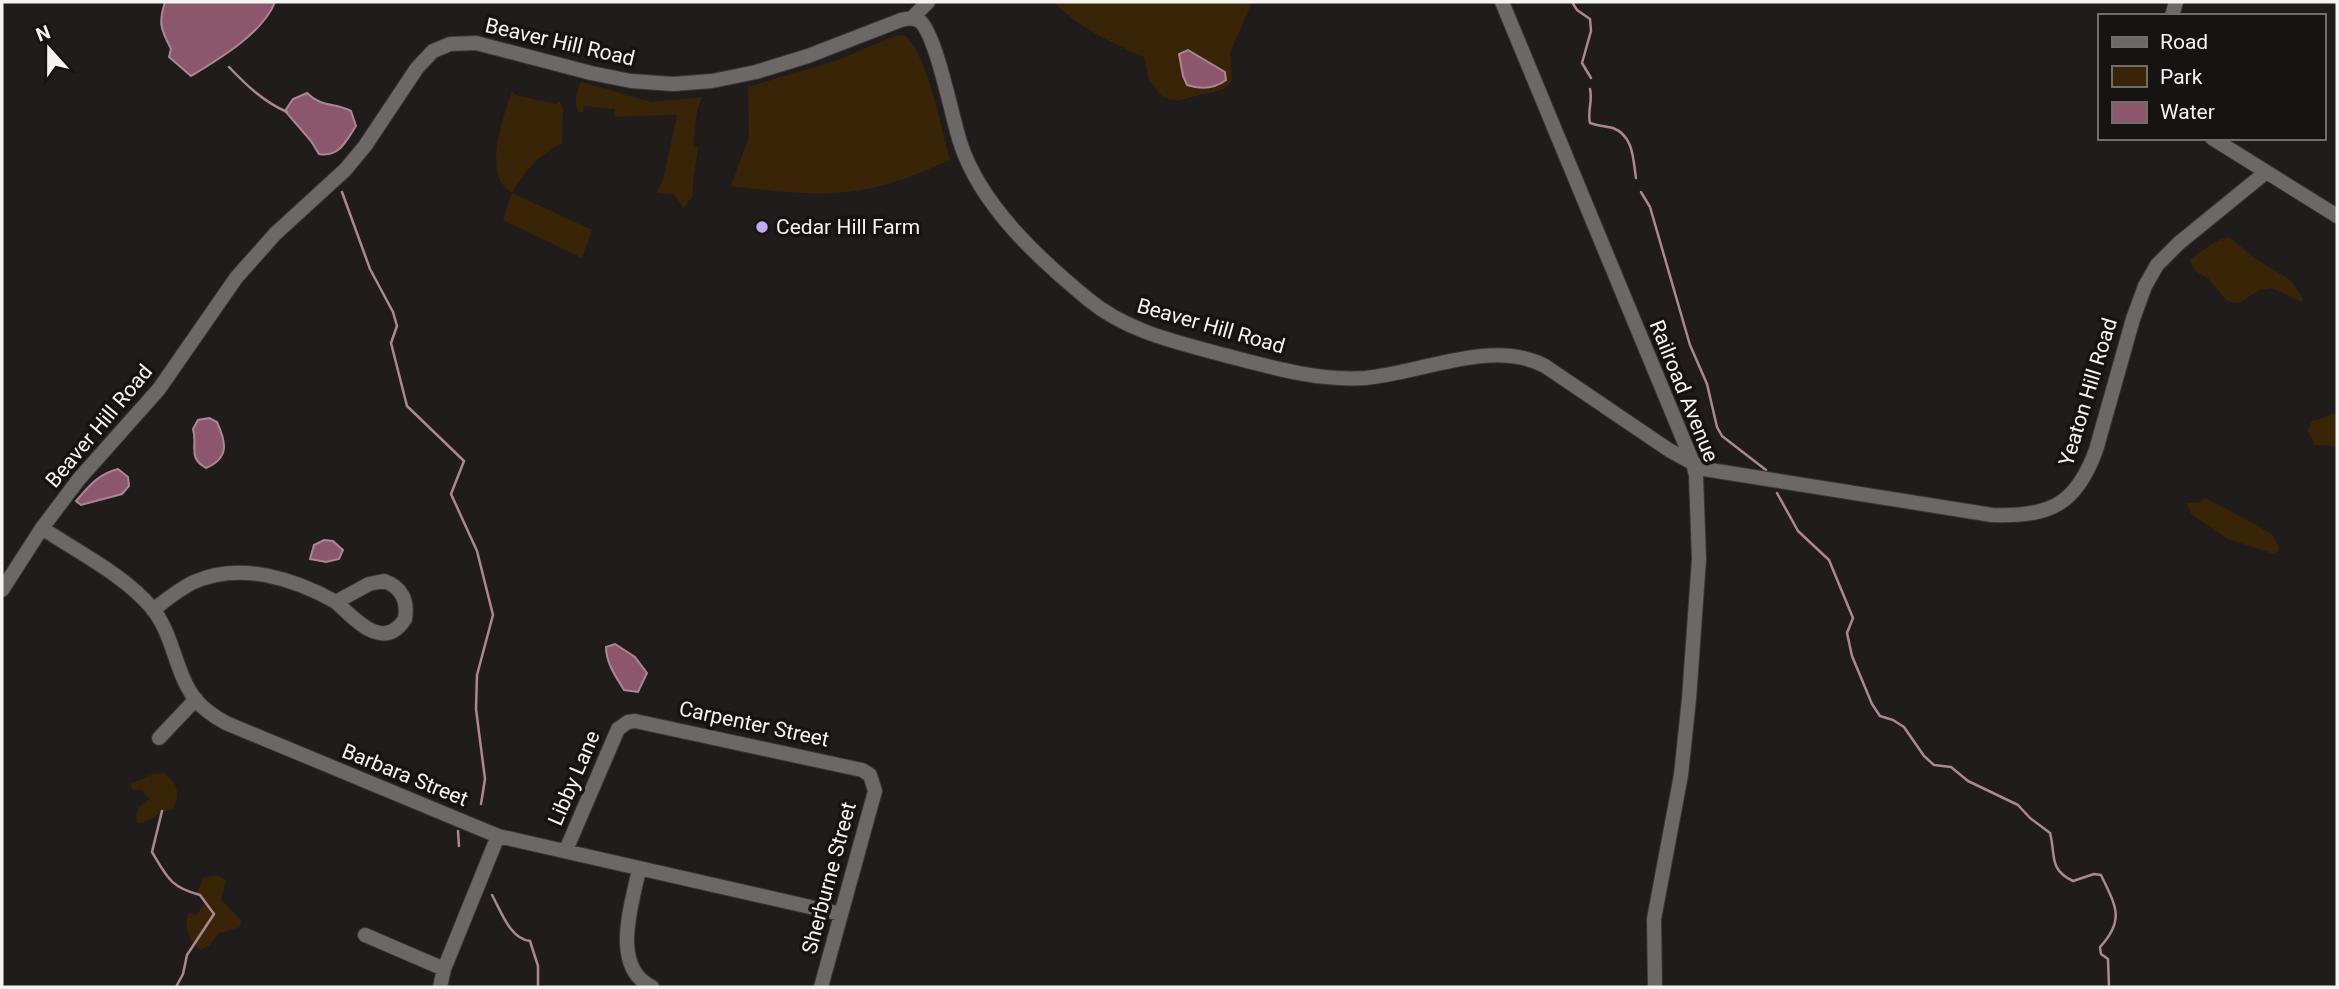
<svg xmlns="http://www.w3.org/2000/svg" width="2339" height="989" font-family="Roboto,sans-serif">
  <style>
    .green { fill: #3a2408 }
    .water { fill: #8c576c; stroke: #ac8694; stroke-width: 2 }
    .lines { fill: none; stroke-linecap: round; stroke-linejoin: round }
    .stream { stroke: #ac8694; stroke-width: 2.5 }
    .minor-casing { stroke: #393635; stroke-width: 16 }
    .minor { stroke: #6c6867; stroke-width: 14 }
    .poi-dot { fill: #c0a8f4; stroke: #171313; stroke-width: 2.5 }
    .labels { text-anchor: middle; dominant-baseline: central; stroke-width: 7; stroke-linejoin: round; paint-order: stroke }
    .street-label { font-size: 21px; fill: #f6f3f3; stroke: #171313 }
    .poi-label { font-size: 21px; fill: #f6f3f3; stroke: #171313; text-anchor: start }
  </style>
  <rect width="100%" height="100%" fill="#201c1c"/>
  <path class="green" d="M 1054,2 L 1252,2 L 1230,53 L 1232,81 L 1224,89 L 1176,101 L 1162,96 L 1149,80 L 1144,57 C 1112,43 1078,27 1054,2 Z
    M 897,35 L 906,36 C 930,63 940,124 950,160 C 932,168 913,176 894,182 C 841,200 784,193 731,186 L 749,136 L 748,87 L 835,61 Z
    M 581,82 L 652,102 L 702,97 L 697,111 L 693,146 L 698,147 C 697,159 691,186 693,196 L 683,208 L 674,194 L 657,193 L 663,180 L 677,115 C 664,114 621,118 614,116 L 615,109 L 584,106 L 583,113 L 578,111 C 574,101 576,92 581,82 Z
    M 512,91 L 515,95 L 556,104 L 560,102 L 563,108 L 562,143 C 538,156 525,170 512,193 L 592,230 L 582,258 L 503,220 L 512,193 C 508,190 502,185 500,180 C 489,157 504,114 512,91 Z
    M 2229,237 L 2253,257 L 2290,280 L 2303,298 L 2302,302 L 2272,288 L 2259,290 L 2241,302 L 2234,303 L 2226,300 L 2208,278 L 2195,271 L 2190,260 C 2202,251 2214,240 2229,237 Z
    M 2333,414 L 2337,414 L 2337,446 L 2315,445 L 2308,431 L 2311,422 Z
    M 2206,498 L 2272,534 L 2280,549 L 2274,554 L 2228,539 L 2191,514 L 2187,503 L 2198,503 Z
    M 164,773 C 178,784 182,796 171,810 C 158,811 151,823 137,823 C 134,810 140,806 150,799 L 142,790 L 132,789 L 131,784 L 153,774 Z
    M 218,875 L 226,881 L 221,900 L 241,920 L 240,927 L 219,933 L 210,945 L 200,950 C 189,942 184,926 188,913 L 196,915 L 203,906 L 204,898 L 197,892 L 204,877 Z"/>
  <path class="water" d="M 165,2 L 275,2 C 263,33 219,59 191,76 L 169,57 L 171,49 C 161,29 158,24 165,2 Z
    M 1188,50 L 1225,72 L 1226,80 C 1214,89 1202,90 1187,85 L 1183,76 L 1179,54 Z
    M 307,93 C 322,108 334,102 351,111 L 356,126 C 346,141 339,158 319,154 L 311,141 L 285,111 L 293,99 Z
    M 209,418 L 217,422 C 226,442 230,458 206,468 C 187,457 198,447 193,429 L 198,420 Z
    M 118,469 L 128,477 L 129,486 L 122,494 L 81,505 L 76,501 C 89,486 98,474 118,469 Z
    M 324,540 L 333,541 L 343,550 L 339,559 L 326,562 L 310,559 L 314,545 Z
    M 615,644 L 635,657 L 647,673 L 638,692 L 624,690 C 616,677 606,663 606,647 Z"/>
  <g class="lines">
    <path class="stream" d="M 1572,2 L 1577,10 L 1590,19 L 1591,31 L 1582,63 L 1591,78
      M 229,67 C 246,85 264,102 287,112
      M 1590,89 C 1593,101 1587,112 1590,123 C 1598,126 1606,126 1613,128 C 1634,136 1633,160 1636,178
      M 342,192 L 370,269 L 393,312 L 397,326 L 391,343 L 407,406 L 464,461 L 451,494 L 477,551 L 493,615 L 477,675 L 476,709 L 485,779 L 481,804
      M 1641,192 L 1650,207 L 1690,345 L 1707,384 L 1717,427 L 1722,436 L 1766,470
      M 1777,493 L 1798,531 L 1829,560 L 1853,618 L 1847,633 L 1852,656 L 1872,704 L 1880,716 L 1893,720 L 1904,727 L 1924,756 L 1934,765 L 1951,767 L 1968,781 L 2018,805 L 2030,818 L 2050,833 C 2056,855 2048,869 2073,881 L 2094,874 L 2101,875 C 2115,905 2126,919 2100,947 L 2101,954 L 2108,959 L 2109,987
      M 162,811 L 152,852 C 167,877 170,887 200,895 L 214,914 L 187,955 L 183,974 L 176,987
      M 458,831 L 459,846
      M 492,895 C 501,911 510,939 530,941 L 538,966 L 538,987"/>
    <g class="minor-casing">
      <path id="minor" d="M 1502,2 L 1693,463 L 1696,476 L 1699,559 L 1689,699 L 1681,775 L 1654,919 L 1655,987
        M 2172,16 L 2176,2
        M 912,18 L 928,2
        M 2212,138 L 2337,216
        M 42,528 C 79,553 123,574 152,608 C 174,635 175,674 196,700 C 205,711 215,717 226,723 L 498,836 L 841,914
        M 384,581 C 402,587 408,601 405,619 C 383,652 356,620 336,602 L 369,584 Z
        M 2,590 L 42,528 L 79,479 L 159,389 L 236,278 L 275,234 L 345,170 L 365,146 L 417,68 L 433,51 L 450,44 L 476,43 L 591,73 L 631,81 L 673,84 L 712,81 L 756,72 L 808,56 L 901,20 C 908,18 915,17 921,22 C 937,39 952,117 960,142 C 980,205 1039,259 1089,300 C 1128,332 1177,342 1224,355 C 1270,367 1317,381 1365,378 C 1422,373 1492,338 1545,366 L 1669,450 L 1704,469 L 1992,515 C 2050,517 2076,505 2096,450 L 2133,319 L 2145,286 L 2157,265 L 2179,243 L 2265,173
        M 153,610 C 166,600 179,589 194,582 C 240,561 295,579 336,602
        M 159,738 L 196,699
        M 566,850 L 618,729 L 628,722 L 635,721 L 862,770 L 870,775 L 875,791 L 821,987
        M 639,869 C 632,905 610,967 652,987
        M 365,935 L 444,969
        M 440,987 L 444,969 L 498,836"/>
    </g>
    <use href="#minor" class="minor"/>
  </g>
  <circle class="poi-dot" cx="762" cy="227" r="7"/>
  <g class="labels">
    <g class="street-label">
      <text transform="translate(560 42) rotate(13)">Beaver Hill Road</text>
      <text transform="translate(1211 326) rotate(16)">Beaver Hill Road</text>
      <text transform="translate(1684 391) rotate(68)">Railroad Avenue</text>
      <text transform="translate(2088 392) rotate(-73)">Yeaton Hill Road</text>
      <text transform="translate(99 426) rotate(-50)">Beaver Hill Road</text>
      <text transform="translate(754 724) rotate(12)">Carpenter Street</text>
      <text transform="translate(405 775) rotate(22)">Barbara Street</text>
      <text transform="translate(574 778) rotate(-67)">Libby Lane</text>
      <text transform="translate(829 878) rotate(-75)">Sherburne Street</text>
    </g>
    <g class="poi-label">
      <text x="776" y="227">Cedar Hill Farm</text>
    </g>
  </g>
  <rect width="2339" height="989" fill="none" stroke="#f6f3f3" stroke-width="7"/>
  <rect x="2098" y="14" width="228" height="126" fill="#171313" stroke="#706d6d" stroke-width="2"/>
  <rect x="2112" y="37" width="35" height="10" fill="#6c6867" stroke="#706d6d" stroke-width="2"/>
  <text x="2160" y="49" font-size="21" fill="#f6f3f3">Road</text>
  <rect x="2112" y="66" width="35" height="21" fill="#3a2408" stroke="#706d6d" stroke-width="2"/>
  <text x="2160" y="84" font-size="21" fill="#f6f3f3">Park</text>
  <rect x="2112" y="102" width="35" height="21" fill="#8c576c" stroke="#706d6d" stroke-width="2"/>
  <text x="2160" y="119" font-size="21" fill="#f6f3f3">Water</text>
  <g transform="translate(49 49) rotate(339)" stroke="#171313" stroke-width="5" paint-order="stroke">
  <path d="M0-5L12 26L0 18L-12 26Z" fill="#f6f3f3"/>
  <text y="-10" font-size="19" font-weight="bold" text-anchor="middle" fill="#f6f3f3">N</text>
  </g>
</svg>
